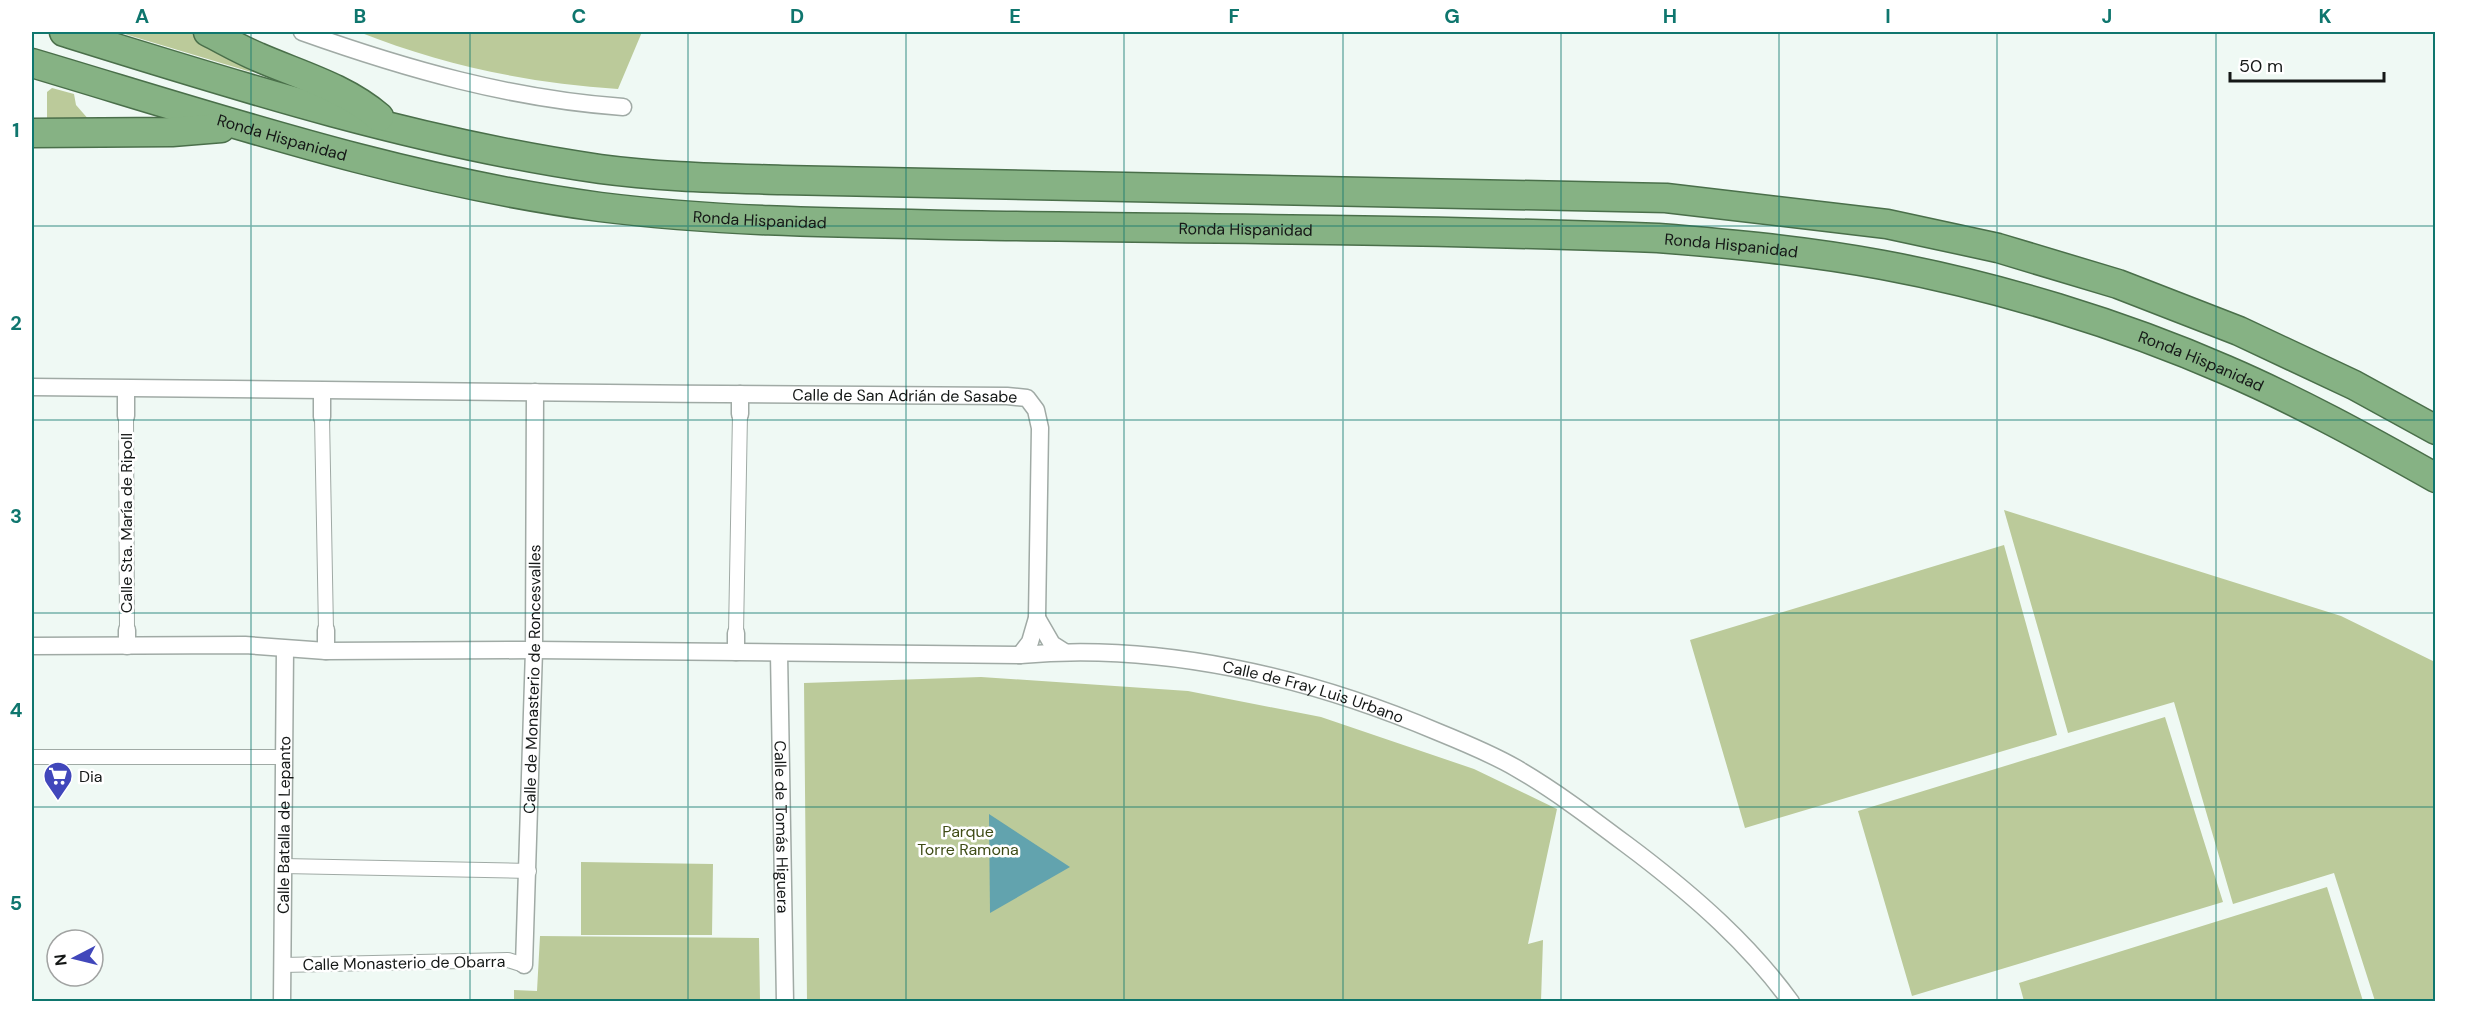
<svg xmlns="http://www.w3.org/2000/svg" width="2467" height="1033" font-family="'DM Sans',sans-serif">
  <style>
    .green { fill: #bbca9a }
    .water { fill: #62a3ae }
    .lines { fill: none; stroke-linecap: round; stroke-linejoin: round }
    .pedestrian-casing { stroke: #a0aaa5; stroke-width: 16 }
    .minor-casing { stroke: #a0aaa5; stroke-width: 19 }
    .trunk-casing { stroke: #4a6f4a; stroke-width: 31 }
    .pedestrian { stroke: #fff; stroke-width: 14 }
    .minor { stroke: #fff; stroke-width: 16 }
    .trunk { stroke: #86b284; stroke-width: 28 }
    .grid { fill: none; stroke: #0f766e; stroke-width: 1.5; stroke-opacity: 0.55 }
    .labels { text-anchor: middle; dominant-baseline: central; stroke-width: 5; stroke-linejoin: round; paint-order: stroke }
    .street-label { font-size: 16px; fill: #151817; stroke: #fff }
    .poi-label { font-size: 16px; fill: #151817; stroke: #fff; text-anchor: start }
    .park-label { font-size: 16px; fill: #3f4c16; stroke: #fff }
    .neatline { fill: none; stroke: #0f766e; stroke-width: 2 }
    .grid-label { font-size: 20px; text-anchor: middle; font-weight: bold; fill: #0f766e }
  </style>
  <rect width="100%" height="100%" fill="#eff9f4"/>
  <path class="green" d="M 118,32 L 190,32 L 253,65 L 256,71 L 251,72 Z
    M 359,32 L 642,32 L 618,89 C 527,83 442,65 359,32 Z
    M 52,88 L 74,94 L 76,105 L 90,121 L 47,122 L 47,92 Z
    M 2004,510 L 2341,616 L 2435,662 L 2435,1001 L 2375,1001 L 2334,873 L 2233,904 L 2174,702 L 2068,733 Z
    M 2004,545 L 2057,735 L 1745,828 L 1690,640 Z
    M 981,677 L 1188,691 L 1321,717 L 1474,769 L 1557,809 L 1528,944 L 1543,940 L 1541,1001 L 807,1001 L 804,683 Z
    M 2165,717 L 2223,902 L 1912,996 L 1858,811 Z
    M 581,862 L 713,864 L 712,935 L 581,935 Z
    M 2327,887 L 2363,1001 L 2024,1001 L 2019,983 Z
    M 540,936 L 759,938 L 760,1001 L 514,1001 L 514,990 L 537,991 Z"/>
  <path class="water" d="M 989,814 L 1070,867 L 990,913 Z"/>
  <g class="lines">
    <g class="pedestrian-casing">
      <path id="pedestrian" d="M 126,416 L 127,630
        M 322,417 L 326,630
        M 736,633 L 740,414
        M 32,757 L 284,757
        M 283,866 L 529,871
        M 283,965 L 508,960 L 524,965"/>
    </g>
    <g class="minor-casing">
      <g id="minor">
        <path d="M 302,32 C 406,69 511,99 623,107"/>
        <path id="s1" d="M 32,387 C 357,393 682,393 1007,396 L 1027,398 L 1036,410 L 1040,428 L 1037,618 L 1030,642 L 1020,655"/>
        <path d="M 126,389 L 126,416"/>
        <path d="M 322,392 L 322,417"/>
        <path d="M 740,414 L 740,394"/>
        <path d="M 1037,618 L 1052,644 L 1063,651"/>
        <path d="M 127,630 L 127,646"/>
        <path d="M 326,630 L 326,651"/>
        <path id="s2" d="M 32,646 L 245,645 L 326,651 L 534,650 L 1020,655 C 1161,642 1309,677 1438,732 C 1465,743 1492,754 1516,768 C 1559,793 1599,824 1639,854 C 1695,897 1749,944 1791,1002"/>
        <path d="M 736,652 L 736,633"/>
        <path id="s3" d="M 779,653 L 785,1002"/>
        <path id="s4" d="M 524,965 L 534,650 L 535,392"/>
        <path id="s5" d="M 282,1002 L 285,649"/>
      </g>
    </g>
    <g class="trunk-casing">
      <g id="trunk">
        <path d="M 64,32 C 240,87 418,143 600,169 C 660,177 721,178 782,180 L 1666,198 L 1887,224 L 1998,248 L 2118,284 L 2239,331 L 2354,385 L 2436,430"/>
        <path d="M 208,32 C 224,40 241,50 258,57 C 299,75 344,87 379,117"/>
        <path id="s6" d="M 32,63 C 220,119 404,181 600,207 C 737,224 875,223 1013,226 C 1228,229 1443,230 1658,238 C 1733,244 1809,251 1883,265 C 1996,286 2121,324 2226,370 C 2298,401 2367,439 2436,478"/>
        <path d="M 32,133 L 172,132 L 221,128"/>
      </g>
    </g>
    <use href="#pedestrian" class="pedestrian"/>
    <use href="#minor" class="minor"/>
    <use href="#trunk" class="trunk"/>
  </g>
  <path class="grid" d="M 251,32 L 251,1002M 470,32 L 470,1002M 688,32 L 688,1002M 906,32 L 906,1002M 1124,32 L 1124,1002M 1343,32 L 1343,1002M 1561,32 L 1561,1002M 1779,32 L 1779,1002M 1997,32 L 1997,1002M 2216,32 L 2216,1002M 32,226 L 2436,226M 32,420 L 2436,420M 32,613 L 2436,613M 32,807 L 2436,807"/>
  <defs>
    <g id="supermarket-pin" transform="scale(1.5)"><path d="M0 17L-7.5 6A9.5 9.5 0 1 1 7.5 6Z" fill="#4147bb" stroke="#fff"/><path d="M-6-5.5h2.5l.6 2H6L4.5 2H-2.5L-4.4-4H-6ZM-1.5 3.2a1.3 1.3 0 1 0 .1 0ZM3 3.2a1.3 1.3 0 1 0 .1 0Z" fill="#fff"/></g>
  </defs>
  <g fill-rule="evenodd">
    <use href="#supermarket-pin" x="58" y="776"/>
  </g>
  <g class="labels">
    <g class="street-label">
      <text stroke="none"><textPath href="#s6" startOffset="261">Ronda Hispanidad</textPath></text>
      <text stroke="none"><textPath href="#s6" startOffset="747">Ronda Hispanidad</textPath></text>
      <text stroke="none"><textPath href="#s6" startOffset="1233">Ronda Hispanidad</textPath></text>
      <text stroke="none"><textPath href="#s6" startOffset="1719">Ronda Hispanidad</textPath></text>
      <text stroke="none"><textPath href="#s6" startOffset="2205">Ronda Hispanidad</textPath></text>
      <text stroke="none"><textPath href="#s1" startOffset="873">Calle de San Adrián de Sasabe</textPath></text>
      <text transform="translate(126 523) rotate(-90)">Calle Sta. María de Ripoll</text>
      <text stroke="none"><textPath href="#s4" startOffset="286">Calle de Monasterio de Roncesvalles</textPath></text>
      <text stroke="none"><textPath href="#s2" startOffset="1286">Calle de Fray Luis Urbano</textPath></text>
      <text stroke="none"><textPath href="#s5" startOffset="177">Calle Batalla de Lepanto</textPath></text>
      <text stroke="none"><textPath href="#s3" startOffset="174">Calle de Tomás Higuera</textPath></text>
      <text transform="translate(404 963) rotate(-1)">Calle Monasterio de Obarra</text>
    </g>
    <g class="poi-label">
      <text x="79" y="776">Dia</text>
    </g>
    <g class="park-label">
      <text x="968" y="831">Parque<tspan x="968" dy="18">Torre Ramona</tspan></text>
    </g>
  </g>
  <rect width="2467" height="1033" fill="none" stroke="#ffffff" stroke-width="66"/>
  <g transform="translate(75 958) rotate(263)"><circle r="28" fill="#ffffff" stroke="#a1a3a2" stroke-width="1.5"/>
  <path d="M0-4.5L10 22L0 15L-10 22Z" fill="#4147bb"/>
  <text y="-9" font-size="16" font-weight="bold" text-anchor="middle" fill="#151817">N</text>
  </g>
  <path d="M2230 72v9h154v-9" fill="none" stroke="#151817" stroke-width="3"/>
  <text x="2239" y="72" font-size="18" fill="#151817" stroke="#ffffff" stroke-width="4.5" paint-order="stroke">50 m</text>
  <rect x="33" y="33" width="2401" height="967" class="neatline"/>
  <g class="grid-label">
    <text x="142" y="23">A</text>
    <text x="360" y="23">B</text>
    <text x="579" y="23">C</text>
    <text x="797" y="23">D</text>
    <text x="1015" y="23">E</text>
    <text x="1234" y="23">F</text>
    <text x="1452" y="23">G</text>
    <text x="1670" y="23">H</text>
    <text x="1888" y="23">I</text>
    <text x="2107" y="23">J</text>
    <text x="2325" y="23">K</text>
    <text x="16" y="137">1</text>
    <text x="16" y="330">2</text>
    <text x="16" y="523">3</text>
    <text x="16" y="717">4</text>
    <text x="16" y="910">5</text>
  </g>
</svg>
